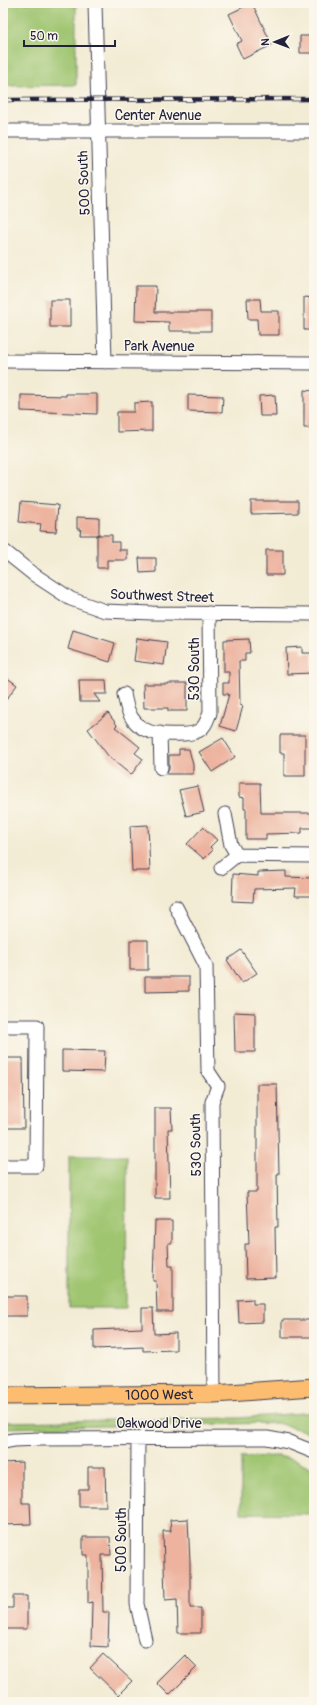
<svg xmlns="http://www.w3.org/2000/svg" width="317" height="1705" font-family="Pangolin,sans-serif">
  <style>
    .green { fill: #9fc570; stroke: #607456 }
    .building { fill: #edb39f }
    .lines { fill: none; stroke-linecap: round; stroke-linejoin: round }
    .minor-casing { stroke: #414052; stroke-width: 15 }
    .major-casing { stroke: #414052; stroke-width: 19 }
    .minor { stroke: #fff; stroke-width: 13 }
    .major { stroke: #fcbd6f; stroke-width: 17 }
    .rail-casing { stroke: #22223b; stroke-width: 4.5 }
    .rail { stroke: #fbf7ec; stroke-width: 3; stroke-dasharray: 9; stroke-linecap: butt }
    .labels { text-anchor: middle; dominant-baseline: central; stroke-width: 3; stroke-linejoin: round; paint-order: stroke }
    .street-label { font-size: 14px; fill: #22223b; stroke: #fbf7ec }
  </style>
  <rect width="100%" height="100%" fill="#fbf7ec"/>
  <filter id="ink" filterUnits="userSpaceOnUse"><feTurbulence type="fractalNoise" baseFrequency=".025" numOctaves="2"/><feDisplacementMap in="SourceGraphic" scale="8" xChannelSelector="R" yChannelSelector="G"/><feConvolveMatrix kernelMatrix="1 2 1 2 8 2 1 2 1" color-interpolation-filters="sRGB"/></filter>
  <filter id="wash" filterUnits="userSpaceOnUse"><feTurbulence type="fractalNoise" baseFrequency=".012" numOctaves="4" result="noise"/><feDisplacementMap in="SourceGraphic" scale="16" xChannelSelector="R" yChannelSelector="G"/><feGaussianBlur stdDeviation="0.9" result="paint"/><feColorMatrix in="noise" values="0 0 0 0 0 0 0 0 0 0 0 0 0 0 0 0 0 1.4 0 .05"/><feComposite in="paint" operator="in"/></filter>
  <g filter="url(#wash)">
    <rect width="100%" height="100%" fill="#f3ecd5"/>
    <path class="green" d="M 3,3 L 76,3 L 76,85 L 3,86 Z
      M 69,1156 L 127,1156 L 126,1308 L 69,1308 Z
      M 314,1412 L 314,1436 L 307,1432 L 277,1423 L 3,1428 L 3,1422 L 239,1418 Z
      M 278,1456 L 296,1460 L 314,1469 L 314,1514 L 241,1513 L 241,1457 Z"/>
    <g id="blocks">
      <path class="building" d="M 252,3 L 272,45 L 243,59 L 236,44 L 242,41 L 229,14 Z
        M 300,36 L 314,36 L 314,53 L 300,53 Z
        M 136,286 L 156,286 L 155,312 L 211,312 L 211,331 L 169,331 L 169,322 L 135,321 Z
        M 304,297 L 314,298 L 314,330 L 304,330 Z
        M 247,299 L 260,299 L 261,311 L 279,311 L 279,335 L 258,335 L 257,319 L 248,319 Z
        M 50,300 L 70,300 L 70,327 L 50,327 Z
        M 304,390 L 314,391 L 314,428 L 304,428 Z
        M 66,394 L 97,394 L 97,414 L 21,411 L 21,395 L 66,396 Z
        M 188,395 L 223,396 L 222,412 L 188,411 Z
        M 275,395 L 276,416 L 260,416 L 259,396 Z
        M 152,402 L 152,431 L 117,432 L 117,412 L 134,412 L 134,403 Z
        M 251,501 L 298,501 L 298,513 L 251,514 Z
        M 21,502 L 58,505 L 56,532 L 40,531 L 41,524 L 19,522 Z
        M 77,517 L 99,518 L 99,535 L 80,535 L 81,529 L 77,529 Z
        M 97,535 L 112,535 L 112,542 L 119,542 L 119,550 L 127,550 L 127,560 L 107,560 L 107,568 L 97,568 Z
        M 266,550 L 283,550 L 283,575 L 266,575 Z
        M 139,558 L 156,558 L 156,572 L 140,573 Z
        M 73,630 L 115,643 L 110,662 L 68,649 Z
        M 137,638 L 167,642 L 164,665 L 134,661 Z
        M 249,639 L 250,653 L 245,653 L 245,661 L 239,661 L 240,705 L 243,706 L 236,731 L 220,726 L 229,694 L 223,694 L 223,683 L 229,683 L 229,672 L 224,672 L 224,640 Z
        M 302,647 L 302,653 L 312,653 L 313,673 L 287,674 L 286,648 Z
        M 3,675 L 17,685 L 3,704 Z
        M 79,680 L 106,680 L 107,694 L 94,694 L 100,702 L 80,702 Z
        M 168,683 L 187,683 L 187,711 L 168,711 L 168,708 L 144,708 L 143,684 L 168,684 Z
        M 108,713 L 117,725 L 115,727 L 140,747 L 135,753 L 143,759 L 131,775 L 109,757 L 88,729 Z
        M 280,735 L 305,735 L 305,776 L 284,776 L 284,753 L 280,753 Z
        M 223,738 L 235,757 L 212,772 L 199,752 Z
        M 179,749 L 189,749 L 193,765 L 193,774 L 166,774 L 169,768 L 169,755 L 179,755 Z
        M 239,783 L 260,783 L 261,813 L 314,813 L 314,828 L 302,828 L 302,833 L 266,834 L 266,839 L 246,839 L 246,809 L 244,809 L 244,798 L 239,797 Z
        M 198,786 L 204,812 L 186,816 L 179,790 Z
        M 148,825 L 150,871 L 132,871 L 130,826 Z
        M 203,827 L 217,840 L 210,847 L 213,850 L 204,859 L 187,844 Z
        M 286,871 L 286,877 L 314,878 L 314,896 L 295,896 L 296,888 L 254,889 L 253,902 L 232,901 L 233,874 L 258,876 L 258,872 Z
        M 130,940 L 148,940 L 148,970 L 130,970 Z
        M 241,950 L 257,973 L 242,983 L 227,960 Z
        M 145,977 L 189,977 L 189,991 L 145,992 Z
        M 234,1012 L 255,1013 L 255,1052 L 235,1052 Z
        M 62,1050 L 105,1051 L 104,1072 L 62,1071 Z
        M 3,1058 L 23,1058 L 24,1128 L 3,1128 Z
        M 257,1084 L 277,1084 L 279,1174 L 277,1174 L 278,1227 L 275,1227 L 276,1278 L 246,1279 L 245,1244 L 249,1244 L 247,1192 L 257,1192 Z
        M 155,1108 L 171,1108 L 172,1129 L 168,1129 L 170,1198 L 155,1198 Z
        M 155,1221 L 172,1221 L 172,1243 L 168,1243 L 169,1266 L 173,1266 L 173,1312 L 157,1312 L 156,1281 L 153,1281 Z
        M 3,1296 L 27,1296 L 27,1316 L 3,1316 Z
        M 253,1299 L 253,1304 L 263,1304 L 263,1322 L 239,1323 L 238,1300 Z
        M 142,1308 L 153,1308 L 154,1334 L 176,1333 L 176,1350 L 143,1351 L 143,1347 L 94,1349 L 94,1330 L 142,1328 Z
        M 282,1320 L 314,1320 L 314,1337 L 282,1337 Z
        M 22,1462 L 22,1503 L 30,1503 L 31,1524 L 3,1525 L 3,1463 Z
        M 88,1467 L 105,1467 L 106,1506 L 79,1506 L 79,1489 L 88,1489 Z
        M 188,1519 L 190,1563 L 190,1608 L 201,1608 L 201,1633 L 178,1633 L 177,1599 L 165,1600 L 163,1531 L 171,1531 L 170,1520 Z
        M 83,1537 L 110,1537 L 111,1555 L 102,1555 L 103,1612 L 109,1612 L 108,1647 L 91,1646 L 92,1602 L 88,1603 L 88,1555 L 83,1555 Z
        M 13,1596 L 27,1596 L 27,1629 L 3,1629 L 3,1608 L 13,1608 Z
        M 103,1654 L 132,1681 L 118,1695 L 90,1668 Z
        M 185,1655 L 197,1667 L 169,1695 L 157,1683 Z"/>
    </g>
  </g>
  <g filter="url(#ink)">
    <use href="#blocks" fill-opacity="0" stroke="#414052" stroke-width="1"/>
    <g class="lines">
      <g class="minor-casing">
        <path id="minor" d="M 95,3 L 105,362
          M 3,131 L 314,131
          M 3,361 L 314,363
          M 3,550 L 33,574 L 71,599 L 105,611 L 152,613 L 314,614
          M 124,694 C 126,704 128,715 136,723 C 138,725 143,729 146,730 C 154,735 190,736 198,731 C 205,728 207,720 210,713 L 209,613
          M 160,733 L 161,768
          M 225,814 L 231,845 L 237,855
          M 221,868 L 237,855 L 314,856
          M 176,907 L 206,966 L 208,1071 L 218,1086 L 212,1102 L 214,1394
          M 3,1026 L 37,1026 L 36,1166 L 3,1166
          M 138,1439 L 137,1604 L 145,1640
          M 3,1442 L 14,1440 L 41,1439 L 267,1438 L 289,1442 L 314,1452"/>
      </g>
      <g class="major-casing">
        <g id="major">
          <path id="s1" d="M 3,1396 L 214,1394 L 314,1387"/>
        </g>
      </g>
      <use href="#minor" class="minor"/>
      <use href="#major" class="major"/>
      <g class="rail-casing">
        <path id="rail" d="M 3,100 L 314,99"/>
      </g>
      <use href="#rail" class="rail"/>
    </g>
  </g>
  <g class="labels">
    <g class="street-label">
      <text x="158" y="115">Center Avenue</text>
      <text transform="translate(84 183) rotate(-92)">500 South</text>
      <text x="159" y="346">Park Avenue</text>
      <text transform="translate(162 596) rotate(2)">Southwest Street</text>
      <text transform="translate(194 669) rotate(-90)">530 South</text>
      <text transform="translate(196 1145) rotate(-91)">530 South</text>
      <text stroke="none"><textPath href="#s1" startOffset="156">1000 West</textPath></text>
      <text x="159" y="1423">Oakwood Drive</text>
      <text transform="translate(121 1540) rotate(-90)">500 South</text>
    </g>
  </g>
  <rect width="317" height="1705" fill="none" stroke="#fbf7ec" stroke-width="16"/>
  <g transform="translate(275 42) rotate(269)" stroke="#fbf7ec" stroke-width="3" paint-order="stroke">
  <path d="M0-3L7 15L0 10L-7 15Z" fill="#22223b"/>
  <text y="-6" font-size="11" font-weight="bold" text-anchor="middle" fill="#22223b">N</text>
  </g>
  <path d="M24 40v6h91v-6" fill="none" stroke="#22223b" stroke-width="2"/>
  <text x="30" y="40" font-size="12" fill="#22223b" stroke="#fbf7ec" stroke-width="3" paint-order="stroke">50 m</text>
</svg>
